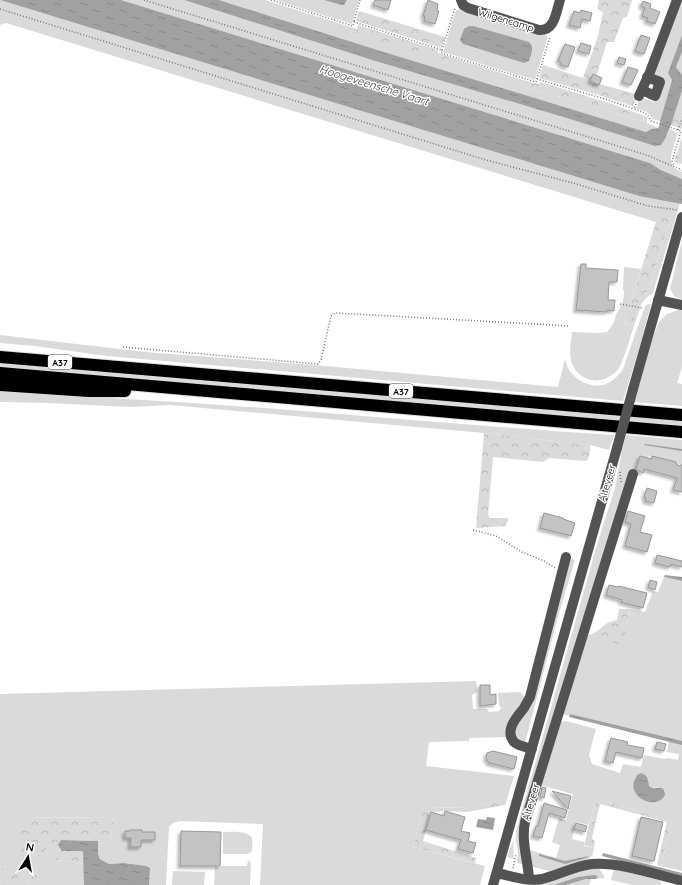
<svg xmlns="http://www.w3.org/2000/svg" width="682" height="885" font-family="Quicksand,sans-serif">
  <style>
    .green { fill: #dadada; fill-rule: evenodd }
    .forest { fill: url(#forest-crowns) }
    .water { fill: url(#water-ripples) }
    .building { fill: #c3c3c3; stroke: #979797; filter: url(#shadow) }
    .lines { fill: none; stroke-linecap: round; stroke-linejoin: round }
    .highway-casing { stroke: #dbdbdb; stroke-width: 14 }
    .path { stroke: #757575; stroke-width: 1.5; stroke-dasharray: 1 2; stroke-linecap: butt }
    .minor { stroke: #535353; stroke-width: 10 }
    .highway { stroke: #000; stroke-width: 12 }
    .minor-bridge { stroke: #535353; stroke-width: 10 }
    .labels { text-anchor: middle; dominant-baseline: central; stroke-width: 3; stroke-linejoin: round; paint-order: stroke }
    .shield { fill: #fff; stroke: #4c4c4c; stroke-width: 1 }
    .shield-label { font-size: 9px; font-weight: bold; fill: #000 }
    .street-label { font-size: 10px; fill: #000; stroke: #fff }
    .water-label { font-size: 11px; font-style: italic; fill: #424242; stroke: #fff }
  </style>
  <defs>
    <pattern id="forest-crowns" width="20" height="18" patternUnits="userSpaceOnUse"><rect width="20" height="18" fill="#dadada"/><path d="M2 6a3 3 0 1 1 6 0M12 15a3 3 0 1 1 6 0" fill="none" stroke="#b9b9b9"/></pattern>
    <pattern id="water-ripples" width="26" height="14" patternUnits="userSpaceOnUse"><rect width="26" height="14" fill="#a1a1a1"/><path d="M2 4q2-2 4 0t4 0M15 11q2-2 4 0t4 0" fill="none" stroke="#898989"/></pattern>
    <filter id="shadow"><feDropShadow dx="-2.5" dy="2.5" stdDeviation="1" flood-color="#0004"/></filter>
  </defs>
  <rect width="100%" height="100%" fill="#fff"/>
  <path class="green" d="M 0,0 L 639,196 L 662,195 L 680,203 L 653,293 L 646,298 L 642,303 C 637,317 632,331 628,345 C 625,352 623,361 619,368 C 605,387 577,384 571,360 C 569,351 571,341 572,332 L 599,333 L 607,332 L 611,327 L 614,322 L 616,315 L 623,301 L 624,293 L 623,288 L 624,267 L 641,269 L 624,324 L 632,326 L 639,307 L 650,286 L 670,220 L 659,219 L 656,222 L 6,23 L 0,25 Z
    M 121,0 L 184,0 L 372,60 L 573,120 L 661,145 L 665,139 L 670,129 L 677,133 C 676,148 661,164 682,172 L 682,179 L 661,170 L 650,163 Z
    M 219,0 L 265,0 L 357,29 L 351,33 L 447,63 L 448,56 L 523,80 L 522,86 L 643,121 L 645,116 L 647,117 L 647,123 L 658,128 L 651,129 L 646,132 L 384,52 Z
    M 275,0 L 324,0 L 341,5 L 346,2 L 347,0 L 359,0 L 352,24 Z
    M 681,0 L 682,0 L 682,35 L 669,70 L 668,73 L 672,80 L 660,121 L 653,119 L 647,112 L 636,108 L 640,97 L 654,102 L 656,100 L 654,76 L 653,70 Z
    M 463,9 L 548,36 L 535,80 L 443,52 L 456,10 ZM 464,29 L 529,42 C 534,48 532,54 529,61 L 524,63 L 463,44 L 463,33 Z
    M 682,52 L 682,75 L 676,67 Z
    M 682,241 L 682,300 L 674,296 L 670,288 L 676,266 L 676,263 Z
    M 649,304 L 651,304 L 639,349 L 623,401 L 107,356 L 35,346 L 0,343 L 0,335 L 145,352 L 314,365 L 558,387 L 565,359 C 566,362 567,366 568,368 C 575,381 592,389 606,384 C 613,381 619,375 623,369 L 644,309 L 646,305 Z
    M 682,309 L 682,367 L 677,383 L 682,384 L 682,406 L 634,402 L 653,338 L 659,322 L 667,314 L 675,311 Z
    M 0,360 L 682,420 L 682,426 L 280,393 L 4,367 L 0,367 Z
    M 0,391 C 93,397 185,402 278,409 C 390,418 502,428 614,435 L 609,450 L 590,445 L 484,433 L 170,405 L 131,407 L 49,403 L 0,402 Z
    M 626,435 L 682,440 L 682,465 L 648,456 L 647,461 L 639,459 L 525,813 L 525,865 L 518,863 L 517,861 L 518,853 L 516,840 L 516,831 L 596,548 L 615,488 L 622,450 Z
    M 568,558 L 575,560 L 559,613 L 525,743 L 515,739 L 513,729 L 519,718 Z
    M 664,577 L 682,581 L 682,871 L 661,866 L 672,821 L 596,799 L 589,825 L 576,822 L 572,839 L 584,842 L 584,846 L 594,848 C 593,855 592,857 586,861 L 549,871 L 530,866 L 527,849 L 556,858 L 560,845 L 552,842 L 559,818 L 566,820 L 573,794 L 540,785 L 559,722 L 566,721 L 596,729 L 589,755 L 592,764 L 620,773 L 623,764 L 641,767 L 644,755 L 665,759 L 668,758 L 678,760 L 679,754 L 667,752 L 669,740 L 562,714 L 587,636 L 627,628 L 629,609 L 645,612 L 653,591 L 658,592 ZM 641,773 L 649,786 L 652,788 L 660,787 L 639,797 L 635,777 L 638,774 Z
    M 476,681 L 477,692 L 472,695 L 473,709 L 487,709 L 489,712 L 499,711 L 501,708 L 499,705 L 498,693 L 520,692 L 526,698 L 508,737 L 469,738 L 469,741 L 429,742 L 426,766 L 514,776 L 507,799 L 470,807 L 423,808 L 413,847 L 485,866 L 480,885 L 260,885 L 263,824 L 180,821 L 173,823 L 169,827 L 166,885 L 149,885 L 150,868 L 139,865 L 124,863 L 109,864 L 100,859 L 98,854 L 98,841 L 110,840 L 114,818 L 19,817 L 28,855 L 36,855 L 47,846 L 56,842 L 56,860 L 84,863 L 84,885 L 38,885 L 36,862 L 23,868 L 22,885 L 17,885 L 17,869 L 0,869 L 0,694 Z
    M 223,832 C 230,832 250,830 252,839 C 253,842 252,847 252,851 L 248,854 L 223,854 Z
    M 513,841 L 514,859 L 507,857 Z
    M 248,860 L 251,863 L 250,885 L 214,885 L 215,867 L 221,867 L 221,866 L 247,866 Z
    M 593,868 L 599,868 L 605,878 L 596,879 L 598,876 C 582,874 569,882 555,885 C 545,885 528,885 517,885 L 540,883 L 564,875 Z
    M 614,869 L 660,880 L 661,885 L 632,885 L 611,880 Z
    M 173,871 L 205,872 L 204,885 L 172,885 Z
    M 586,879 L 591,879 L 589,885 L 566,885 Z"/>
  <path class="forest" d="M 599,0 L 632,0 L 627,17 L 623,18 L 614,42 L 607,42 L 595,80 L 596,83 L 636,94 L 637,96 L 633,106 L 602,96 L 539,78 L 543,65 L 583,78 L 598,36 L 603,12 L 597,9 Z
    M 359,11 L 445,37 L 442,48 L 356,21 Z
    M 358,25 L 438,50 L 437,53 L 448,56 L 447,63 L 350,34 L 357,29 Z
    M 523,80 L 539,84 L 541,82 L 612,104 L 645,116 L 643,121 L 522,86 Z
    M 681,94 L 682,94 L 682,129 L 671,125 Z
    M 682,137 L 682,164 L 674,162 Z
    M 664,218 L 670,220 L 650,286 L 639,307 L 632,326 L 624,324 L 656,222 L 659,219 Z
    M 484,433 L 590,445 C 590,450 591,456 586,461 L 549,458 L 543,462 L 493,457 L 488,515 L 490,518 L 507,518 L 509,519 L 505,526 L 476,528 Z
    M 619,609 L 629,609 L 627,628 L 622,645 L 587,636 L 596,632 L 607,623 L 617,620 Z
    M 507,799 L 505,805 L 467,812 L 445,811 L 431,812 L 423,841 L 476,858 L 475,863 L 413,847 L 423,808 L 470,807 Z
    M 596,799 L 672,821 L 661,866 L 657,865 L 667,822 L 600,804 L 592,838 L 595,842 L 594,848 L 584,845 Z
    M 19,817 L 107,818 L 114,818 L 110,841 L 61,840 L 58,845 L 74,851 L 83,851 L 84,863 L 56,860 L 55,843 L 47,846 L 44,854 L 18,856 Z
    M 24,861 L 36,862 L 38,885 L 22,885 L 23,868 Z
    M 0,869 L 18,869 L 17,885 L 0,885 Z"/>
  <path class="water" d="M 0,0 L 121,0 L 650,163 L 661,170 L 682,179 L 682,204 L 639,196 Z
    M 184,0 L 219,0 L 384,52 L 646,132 L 651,129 L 658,128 L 660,125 L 660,121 L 672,80 L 668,73 L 669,70 L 682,35 L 682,52 L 676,67 L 682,75 L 682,91 L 671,125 L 665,139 L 661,145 L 655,146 L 573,120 L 372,60 Z
    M 324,0 L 347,0 L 344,5 L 341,5 Z
    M 469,26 L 473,26 L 529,42 C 535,47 531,55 529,61 L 524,63 L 463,44 L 460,40 L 464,29 Z
    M 645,444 L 682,449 L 682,451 L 644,445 Z
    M 665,575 L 682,577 L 682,581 L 664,577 Z
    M 570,714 L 682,741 L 682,745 L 569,717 Z
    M 641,773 C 648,775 648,780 649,786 L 652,788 C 659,789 664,784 665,795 C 656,812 626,796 635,779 C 636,775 638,774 641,773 Z
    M 487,817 L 495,818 L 493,830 L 476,827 L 478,819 L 486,820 Z
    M 61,840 L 98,841 L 98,854 L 100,859 L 109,864 L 124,863 L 139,865 L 146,866 L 150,868 L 149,885 L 84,885 L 83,851 L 62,851 L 58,845 Z
    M 603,853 L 682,873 L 682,877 L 602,856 Z
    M 539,854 L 565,861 L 589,856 L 586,858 L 565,864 L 539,856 Z
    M 594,875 L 598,876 L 596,879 L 586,879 L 566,885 L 554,885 L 578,877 Z"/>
  <path class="building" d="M 375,0 L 391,0 L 388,10 L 373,5 Z
    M 428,0 L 438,4 L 437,11 L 439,11 L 435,24 L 424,21 L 425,16 L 423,16 Z
    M 643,1 L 651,4 L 650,8 L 660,12 L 655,24 L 646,21 L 648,18 L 642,16 L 645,8 L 641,6 Z
    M 581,10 L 592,13 L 590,21 L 582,19 L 580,28 L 569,25 L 574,11 L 580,13 Z
    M 641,35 L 650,38 L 644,54 L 635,51 Z
    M 581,43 L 591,46 L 589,54 L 578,51 Z
    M 565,44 L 575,47 L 568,67 L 561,65 L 561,62 L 558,61 Z
    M 619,57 L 626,59 L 624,65 L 617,63 Z
    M 628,67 L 638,70 L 631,85 L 622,82 Z
    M 593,74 L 602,78 L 599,85 L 590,81 Z
    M 581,264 L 586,264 L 586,268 L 618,270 L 617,282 L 609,282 L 608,300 L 615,300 L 614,311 L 607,310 L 607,312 L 576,310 Z
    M 640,456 L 652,459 L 652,456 L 676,462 L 676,464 L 680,466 L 680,465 L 682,465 L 682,492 L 673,490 L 677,478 L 644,469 L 643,473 L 639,471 L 636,469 Z
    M 647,488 L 657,491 L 654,503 L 645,501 L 646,498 L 644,497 Z
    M 628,511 L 645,516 L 640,532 L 652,535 L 647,552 L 625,546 L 631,524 L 625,522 Z
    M 544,513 L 563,518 L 563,519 L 575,523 L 571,536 L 540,528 Z
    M 657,555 L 682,561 L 682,567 L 671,564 L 670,567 L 655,563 Z
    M 650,580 L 657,582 L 655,590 L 648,587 Z
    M 609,585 L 618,587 L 619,586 L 647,593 L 643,608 L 621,602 L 622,600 L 606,595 Z
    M 480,685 L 490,685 L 490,695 L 496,694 L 496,704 L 480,706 Z
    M 611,738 L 628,742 L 627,745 L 644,748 L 642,758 L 616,752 L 613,763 L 605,761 Z
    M 657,742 L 666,744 L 664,751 L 655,749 Z
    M 493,751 L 517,757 L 514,769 L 489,763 L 486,758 L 487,753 Z
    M 542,787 L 546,788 L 544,798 L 540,797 Z
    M 552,791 L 571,796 L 568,809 Z
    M 544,803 L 567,810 L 565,818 L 549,813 L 542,838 L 533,836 L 536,826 L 538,826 Z
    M 445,811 L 465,817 L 461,831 L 470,833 L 468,841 L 476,843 L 473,853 L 458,849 L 461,840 L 426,830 L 431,812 L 444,816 Z
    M 641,817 L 663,822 L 654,861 L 632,856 Z
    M 576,823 L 587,826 L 585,832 L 574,829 Z
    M 130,830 L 142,830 L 142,832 L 155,832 L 155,840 L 141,840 L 141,847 L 130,847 L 131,838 L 125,838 L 125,831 L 130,831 Z
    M 181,831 L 221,832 L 220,866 L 180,866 Z"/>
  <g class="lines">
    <g class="highway-casing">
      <path id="highway" d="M 0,357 L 682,415
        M 0,373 L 682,432
        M 0,385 L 89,391 L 125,391"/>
    </g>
    <path class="path" d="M 144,0 L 637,152 L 649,156 L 682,170
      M 271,0 L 353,26 L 354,22 L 442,50 L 441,53 L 536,82 L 537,79 L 605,99 L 634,109
      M 0,9 L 486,160 L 573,183 L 648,206 L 678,210
      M 354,21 L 360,0
      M 442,50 L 455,8
      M 537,79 L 550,37
      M 636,104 L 634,109 C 643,112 647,112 651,121 L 681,131 L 672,161 L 674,166
      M 678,130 L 682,119
      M 620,304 L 642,308
      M 123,347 L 318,364 L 321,360 L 331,316 L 336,313 L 570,326
      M 620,472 L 621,482
      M 473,530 L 496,536 L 522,552 L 544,561 L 555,568
      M 513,868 L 516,854"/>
    <path class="minor" d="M 461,0 L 463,5 L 468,8 L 539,30 C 555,31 556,12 560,0
      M 642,90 L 655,96 L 660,82 L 647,77
      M 639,96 L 650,72 L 677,0
      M 658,300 L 682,305
      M 633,389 L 682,217
      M 532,749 C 526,747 518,746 514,742 C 504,730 517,717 524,708 C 526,704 528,701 530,697 L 566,557
      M 497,873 C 511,876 527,882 542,879 C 559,875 574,866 592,864 C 620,862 654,874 682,881
      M 529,879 C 528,860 521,842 525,822 C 560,706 597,590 633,474
      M 493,885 L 617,448"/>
    <use href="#highway" class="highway"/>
    <path class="minor-bridge" d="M 617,448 L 633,389"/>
  </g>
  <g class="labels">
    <g class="shield">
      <rect x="48" y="355" width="24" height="14" rx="3"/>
      <rect x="389" y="384" width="24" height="14" rx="3"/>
    </g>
    <g class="shield-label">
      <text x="60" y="362">A37</text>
      <text x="401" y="391">A37</text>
    </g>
    <g class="street-label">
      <text transform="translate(506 20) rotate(17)">Wilgencamp</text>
      <text transform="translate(607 483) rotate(-74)">Alteveer</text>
      <text transform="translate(531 802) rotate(-74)">Alteveer</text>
    </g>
    <g class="water-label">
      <text transform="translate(374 85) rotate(17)">Hoogeveensche Vaart</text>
    </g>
  </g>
  <g transform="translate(28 857) rotate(11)" stroke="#ffffff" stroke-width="3" paint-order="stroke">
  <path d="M0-3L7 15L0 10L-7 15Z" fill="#000000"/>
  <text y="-6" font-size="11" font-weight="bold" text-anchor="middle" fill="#000000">N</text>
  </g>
</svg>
